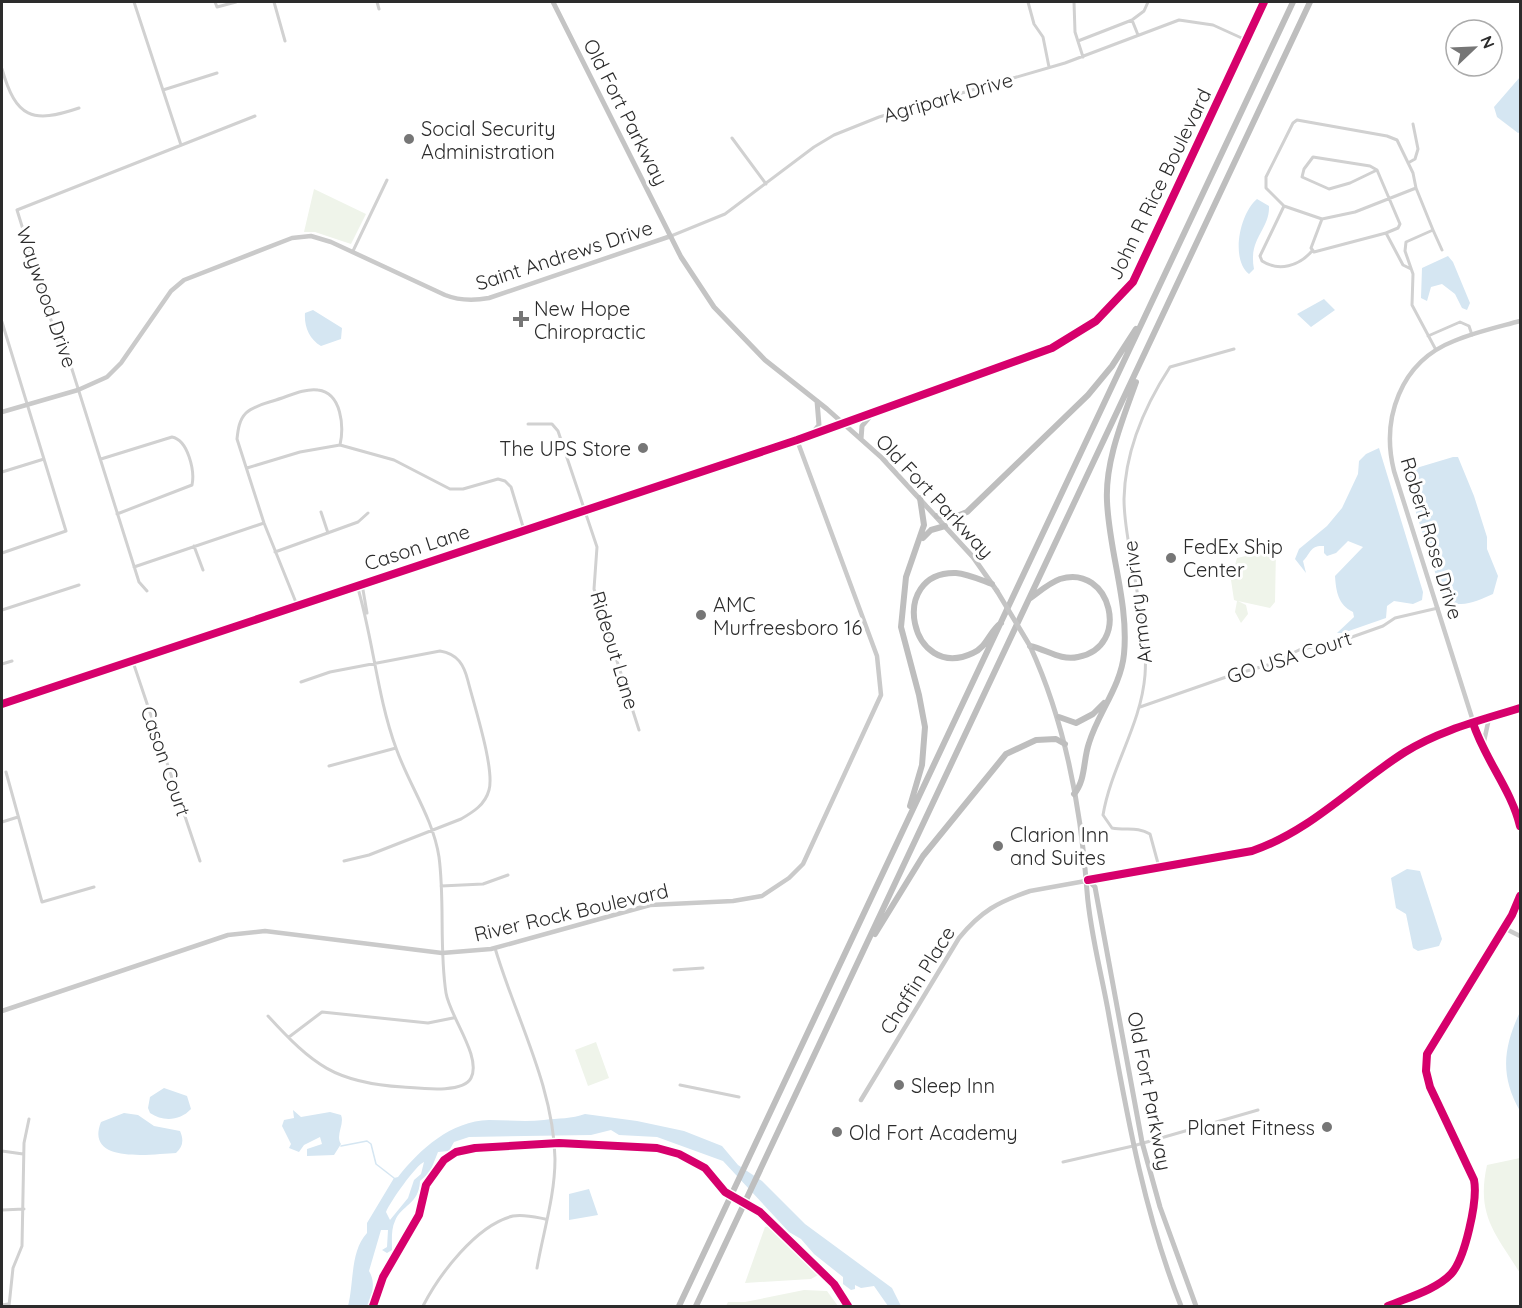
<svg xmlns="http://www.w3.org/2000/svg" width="1522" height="1308" font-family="Quicksand,sans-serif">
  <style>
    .green { fill: #eff4ea }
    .water { fill: #d5e6f2; fill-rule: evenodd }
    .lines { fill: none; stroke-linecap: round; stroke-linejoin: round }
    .stream { stroke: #d5e6f2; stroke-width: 1.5 }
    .street { stroke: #d1d1d1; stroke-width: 3 }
    .secondary { stroke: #cacaca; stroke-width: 4.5 }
    .primary { stroke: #c4c4c4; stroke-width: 5 }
    .highway { stroke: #bebebe; stroke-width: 6 }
    .primary-bridge { stroke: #c4c4c4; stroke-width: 5 }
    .cycleway-casing { stroke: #fff; stroke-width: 11 }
    .cycleway { stroke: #d6006c; stroke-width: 8 }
    .poi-dot { fill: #767676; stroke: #fff; stroke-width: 2 }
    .labels { text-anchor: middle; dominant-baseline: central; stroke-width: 6; stroke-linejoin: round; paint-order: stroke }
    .street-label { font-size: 20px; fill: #2c2c2c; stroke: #fff }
    .poi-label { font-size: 20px; fill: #2c2c2c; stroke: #fff; text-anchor: start }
  </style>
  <rect width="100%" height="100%" fill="#fff"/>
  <path class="green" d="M 314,189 L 366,214 L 351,244 L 315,232 L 304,232 Z
    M 1276,549 L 1275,602 L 1270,608 L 1238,601 L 1246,605 L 1248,614 L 1241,623 L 1235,612 L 1237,601 L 1234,600 L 1231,580 L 1237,558 Z
    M 596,1042 L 609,1078 L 588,1086 L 575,1050 Z
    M 1520,1158 L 1520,1273 C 1495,1233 1476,1215 1487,1165 Z
    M 771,1226 L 820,1274 L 811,1279 L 745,1283 L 765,1227 Z
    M 804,1290 L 827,1291 L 838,1306 L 726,1306 L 728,1302 L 745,1302 Z"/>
  <path class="water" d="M 1520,77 L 1520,132 L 1518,133 L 1497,117 L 1494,107 Z
    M 1257,199 L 1269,206 C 1270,230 1248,238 1254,269 L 1249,274 C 1230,259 1240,213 1257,199 Z
    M 1448,256 L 1453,262 L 1470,303 L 1467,310 L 1462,308 L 1455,294 L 1442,284 L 1431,287 L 1427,301 L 1421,298 L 1422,268 Z
    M 1324,299 L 1335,310 L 1311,327 L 1297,314 Z
    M 313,310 L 342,328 L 341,339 L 321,346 C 309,339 304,326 305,313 Z
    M 1379,448 L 1423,592 L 1422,600 L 1413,604 L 1394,601 L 1387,606 L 1386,618 L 1343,633 L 1337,633 L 1354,617 L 1353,612 C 1338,605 1336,591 1335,576 L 1363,547 L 1348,541 L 1336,553 L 1327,556 L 1324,553 L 1324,546 C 1310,545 1311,553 1303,561 L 1306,573 L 1295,559 L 1299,549 L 1327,526 L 1342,508 L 1358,474 L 1359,461 L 1366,454 Z
    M 1453,457 L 1458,457 L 1474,496 L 1487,537 L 1487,549 L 1498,576 L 1493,594 C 1476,601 1459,611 1443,597 L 1403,472 Z
    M 1407,869 L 1420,871 L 1442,939 L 1439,946 L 1418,951 L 1413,948 L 1406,914 L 1396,908 L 1391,878 Z
    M 1520,1012 L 1520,1111 C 1500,1076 1503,1048 1520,1012 Z
    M 164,1088 L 187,1096 L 191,1109 C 180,1121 163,1122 150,1113 L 148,1108 L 150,1097 Z
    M 293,1110 L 301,1117 L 330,1112 L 341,1115 C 345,1124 335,1135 341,1144 L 334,1155 L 307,1156 L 307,1149 L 322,1144 L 320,1137 L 304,1145 L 299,1152 L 289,1148 L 291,1144 L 282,1126 L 284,1120 L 294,1118 Z
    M 124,1113 L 138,1115 L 154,1126 L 180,1131 C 184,1140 183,1147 176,1153 C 153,1154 84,1165 101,1122 Z
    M 585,1114 L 637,1121 L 684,1131 L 722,1146 L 738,1165 L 762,1181 L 805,1224 L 892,1288 L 901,1306 L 888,1306 L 874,1286 L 861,1288 L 855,1285 L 855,1289 L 851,1290 L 843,1284 L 843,1277 L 814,1254 L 801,1239 L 789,1232 L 723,1161 L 657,1137 L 619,1135 L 611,1130 L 591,1135 L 469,1137 L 454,1142 L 449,1151 L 438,1152 L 430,1172 L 420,1181 C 419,1205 401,1205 395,1221 C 391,1229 392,1241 392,1250 L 387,1253 L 382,1250 L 387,1247 L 388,1230 L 381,1230 L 369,1271 C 376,1282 372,1294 369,1306 L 348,1306 C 354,1284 350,1251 367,1233 L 367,1223 L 394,1178 L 398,1177 C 420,1149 451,1121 489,1120 C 507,1120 525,1122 544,1120 C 558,1118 572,1119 585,1114 ZM 424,1162 L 421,1174 L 414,1180 L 408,1198 L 390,1220 L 386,1212 C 390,1202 416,1165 424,1162 Z
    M 589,1189 L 598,1215 L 569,1220 L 569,1194 Z"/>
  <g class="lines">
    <path class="stream" d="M 341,1146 L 367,1141 L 371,1144 L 376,1164 L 394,1178"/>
    <path class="street" d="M 134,2 L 181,145
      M 215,2 L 217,7 L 236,2
      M 274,2 L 285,41
      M 377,2 L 379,9
      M 1028,2 L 1034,24 L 1043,37 L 1049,67
      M 1074,2 L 1075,32 L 1083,57
      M 1138,35 L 1132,20 L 1144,11 L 1148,2
      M 1078,41 L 1132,20
      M 2,69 C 16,118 32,124 79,108
      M 163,90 L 217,73
      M 732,138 L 766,184
      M 1408,163 L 1415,159 L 1418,149 L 1413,124
      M 1377,170 L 1350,183 L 1329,189 L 1302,177 L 1304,169 L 1313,157 L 1370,166 L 1377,170 L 1400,224 L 1398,228 L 1386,233
      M 1284,206 L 1322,219
      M 1433,230 L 1442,250
      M 671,236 L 725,214 L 814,147 L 834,135 L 879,117 L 1065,63 L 1179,20 L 1213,25 L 1246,40
      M 353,251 L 387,180
      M 1312,251 C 1299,266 1279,272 1262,261 L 1260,256 L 1284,206 L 1266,188 L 1266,177 L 1293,123 L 1297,120 L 1387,136 L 1397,140 L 1413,173 L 1416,188
      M 1411,269 L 1403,265 L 1386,233 L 1314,252 L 1311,248 L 1322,219 L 1355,212 L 1416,188 L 1433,230 L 1406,242 L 1405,251 L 1413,274 L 1412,305 L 1436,350
      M 2,322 L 66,531 L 2,553
      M 1428,336 L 1460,322 L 1469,326 L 1472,335
      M 528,424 L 552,424 L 558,431 L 597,547 L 594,589 L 639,730
      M 101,459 L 172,437 C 188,440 195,471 192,485 L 117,514
      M 247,468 L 300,452 L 340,445 L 394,460 L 450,489 L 463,489 L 498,479 L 505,481 L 511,487 L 524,530
      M 2,472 L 44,459
      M 321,512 L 328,533
      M 194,546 L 203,570
      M 275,552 L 358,522 L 368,513
      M 134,567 L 264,523
      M 362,584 L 367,613
      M 147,591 L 139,582 L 70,363 L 60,349 L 17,210 L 255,116
      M 297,605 L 264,523 L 237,439 C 238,430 239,420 246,413 C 253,406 267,403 276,400 C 289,396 305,388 318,390 C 342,393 344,427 340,445
      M 2,610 L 79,585
      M 133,662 L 200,861
      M 2,664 L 12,661
      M 301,682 L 330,672 L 440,651 C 458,654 464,665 468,681 C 474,705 495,769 489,790 C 485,805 473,812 461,819 L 369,855 L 344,861
      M 1140,707 L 1229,676 L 1268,665 L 1299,650 L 1352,637 L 1383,626 L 1395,618 L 1438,608
      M 329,766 L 396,748
      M 6,772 L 42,902 L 94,887
      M 2,822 L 18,817
      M 1159,867 L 1150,834 C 1137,826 1126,831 1112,828 L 1103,815 C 1111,767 1141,725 1145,675 C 1147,650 1142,623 1138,598 C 1134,566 1124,532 1124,499 C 1125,452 1144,407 1170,367 L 1234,349
      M 441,886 L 483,884 L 508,875
      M 495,948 C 515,1016 554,1087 555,1159 C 555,1196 543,1233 537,1268
      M 674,970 L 703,968
      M 268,1016 C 313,1065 335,1083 403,1087 C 419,1088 463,1094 471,1078 C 482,1057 450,1017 446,993 C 439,948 445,902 439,857 C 433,818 409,785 396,748 C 377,696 373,638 357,585
      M 289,1037 L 322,1012 L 428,1023 L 453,1018
      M 680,1085 L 739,1097
      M 2,1151 L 23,1154
      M 1063,1162 L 1133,1146 L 1258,1110
      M 2,1210 L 24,1209
      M 2,1305 L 8,1304
      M 9,1306 L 13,1268 L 22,1246 L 24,1143 L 29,1119
      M 423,1306 C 439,1275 476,1225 513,1216 C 524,1214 535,1217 545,1219"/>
    <path class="secondary" d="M 1520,321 C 1498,327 1475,332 1454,341 C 1400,362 1381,419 1394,471 L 1479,740 L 1511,798 L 1520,826
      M 2,412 L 78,390 L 107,377 L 121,363 L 171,291 L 184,280 L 292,238 L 311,236 L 331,242 L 445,295 C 460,301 473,301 489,298 L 671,236
      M 2,704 L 797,440 L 1052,348 L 1096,321 L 1133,282 L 1264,2
      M 1483,746 L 1489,718
      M 1504,928 L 1520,936
      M 2,1011 L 228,935 L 265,931 L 442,953 L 491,949 L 650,905 L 733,901 L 762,896 L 789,878 L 803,864 L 881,695 L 877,656 L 797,440
      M 861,1100 L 959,938 C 981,911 998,902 1030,891 L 1252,851 C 1311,831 1353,785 1405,752 C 1440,730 1482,720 1520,708
      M 1388,1306 C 1406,1298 1436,1290 1451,1274 C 1465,1259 1478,1200 1474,1180 L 1430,1087 L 1426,1071 L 1427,1054 L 1512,915 L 1520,896"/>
    <path class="primary" d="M 553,2 L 681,257 L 714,307 L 765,360 L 827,409 L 882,458 L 973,557 L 997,591
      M 811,435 L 819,425 L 817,401
      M 861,439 L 862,426 L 873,413
      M 1030,646 C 1065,722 1081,807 1087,891 C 1090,933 1102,975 1109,1016 C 1127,1115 1144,1213 1181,1306
      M 1088,880 L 1095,887 L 1142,1142 L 1160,1207 L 1196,1306"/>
    <path class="highway" d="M 937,516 L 957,516 L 967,512 L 1088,395 L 1112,366 L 1136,329
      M 923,538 L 931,530 L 945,526
      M 992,584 C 981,580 968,574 956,573 C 887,571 910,683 973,653 C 987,647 989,632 1001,623
      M 1029,599 C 1039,592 1049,583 1060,579 C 1111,563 1132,647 1078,657 C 1060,661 1046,649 1030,646
      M 1059,717 L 1076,723 L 1093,714 L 1104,703
      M 1074,794 C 1086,780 1083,760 1089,743 C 1098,713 1121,686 1124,654 C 1129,603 1109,552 1107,501 C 1105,461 1123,419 1136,382
      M 910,806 L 922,765 L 925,727 L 919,695 L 901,627 L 906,577 L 924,525 L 920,498
      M 875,934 L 923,856 L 1006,754 L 1036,740 L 1056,739 L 1065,744
      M 679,1306 L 1293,2
      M 696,1306 C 901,872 1105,437 1310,2"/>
    <path class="primary-bridge" d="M 997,591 L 1030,646"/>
    <g class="cycleway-casing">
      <path id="cycleway" d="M 2,704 L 797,440 L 1052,348 L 1096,321 L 1133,282 L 1264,2
        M 1473,723 C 1485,760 1511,789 1520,826
        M 1088,880 L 1252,851 C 1311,831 1353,785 1405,752 C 1440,730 1482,720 1520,708
        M 373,1306 L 383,1277 L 419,1215 L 426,1185 L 444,1160 L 456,1152 L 475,1148 L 559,1143 L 657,1148 L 679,1154 L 705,1168 L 725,1192 L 760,1212 L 834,1284 L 848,1306
        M 1388,1306 C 1406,1298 1436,1290 1451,1274 C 1465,1259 1478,1200 1474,1180 L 1430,1087 L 1426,1071 L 1427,1054 L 1512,915 L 1520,896"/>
    </g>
    <use href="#cycleway" class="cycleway"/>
  </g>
  <g class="poi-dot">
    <circle cx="409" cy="139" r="6"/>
    <path d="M518 310h6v6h6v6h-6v6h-6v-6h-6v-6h6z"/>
    <circle cx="643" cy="448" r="6"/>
    <circle cx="1171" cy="558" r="6"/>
    <circle cx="701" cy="615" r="6"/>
    <circle cx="998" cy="846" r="6"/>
    <circle cx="899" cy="1085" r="6"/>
    <circle cx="1327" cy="1127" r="6"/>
    <circle cx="837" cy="1132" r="6"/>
  </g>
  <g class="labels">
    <g class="street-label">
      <text transform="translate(948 97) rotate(-16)">Agripark Drive</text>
      <text transform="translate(626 112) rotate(63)">Old Fort Parkway</text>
      <text transform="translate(1159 184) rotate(-64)">John R Rice Boulevard</text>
      <text transform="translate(564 255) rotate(-18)">Saint Andrews Drive</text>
      <text transform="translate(47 297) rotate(71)">Waywood Drive</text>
      <text transform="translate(935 496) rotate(47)">Old Fort Parkway</text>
      <text transform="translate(1432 538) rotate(73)">Robert Rose Drive</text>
      <text transform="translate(417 547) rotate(-18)">Cason Lane</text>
      <text transform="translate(1137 602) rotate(-97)">Armory Drive</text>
      <text transform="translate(615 650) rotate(73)">Rideout Lane</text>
      <text transform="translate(1289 657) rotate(-18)">GO USA Court</text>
      <text transform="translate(166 761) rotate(71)">Cason Court</text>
      <text transform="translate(571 912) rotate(-13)">River Rock Boulevard</text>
      <text transform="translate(917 980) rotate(-58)">Chaffin Place</text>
      <text transform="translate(1150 1091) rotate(79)">Old Fort Parkway</text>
    </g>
    <g class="poi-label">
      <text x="421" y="128">Social Security<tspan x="421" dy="23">Administration</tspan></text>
      <text x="534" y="308">New Hope<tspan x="534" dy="23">Chiropractic</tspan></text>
      <text x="631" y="448" text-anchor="end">The UPS Store</text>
      <text x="1183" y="546">FedEx Ship<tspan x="1183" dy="23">Center</tspan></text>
      <text x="713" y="604">AMC<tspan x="713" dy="23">Murfreesboro 16</tspan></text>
      <text x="1010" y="834">Clarion Inn<tspan x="1010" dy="23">and Suites</tspan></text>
      <text x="911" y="1085">Sleep Inn</text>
      <text x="1315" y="1127" text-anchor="end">Planet Fitness</text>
      <text x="849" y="1132">Old Fort Academy</text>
    </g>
  </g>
  <rect width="1522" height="1308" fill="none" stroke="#2c2c2c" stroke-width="6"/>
  <g transform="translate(1474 48) rotate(67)"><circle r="28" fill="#ffffff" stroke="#ababab" stroke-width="1.5"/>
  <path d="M0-4.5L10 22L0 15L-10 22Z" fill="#767676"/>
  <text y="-9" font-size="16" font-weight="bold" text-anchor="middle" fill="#2c2c2c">N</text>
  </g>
</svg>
